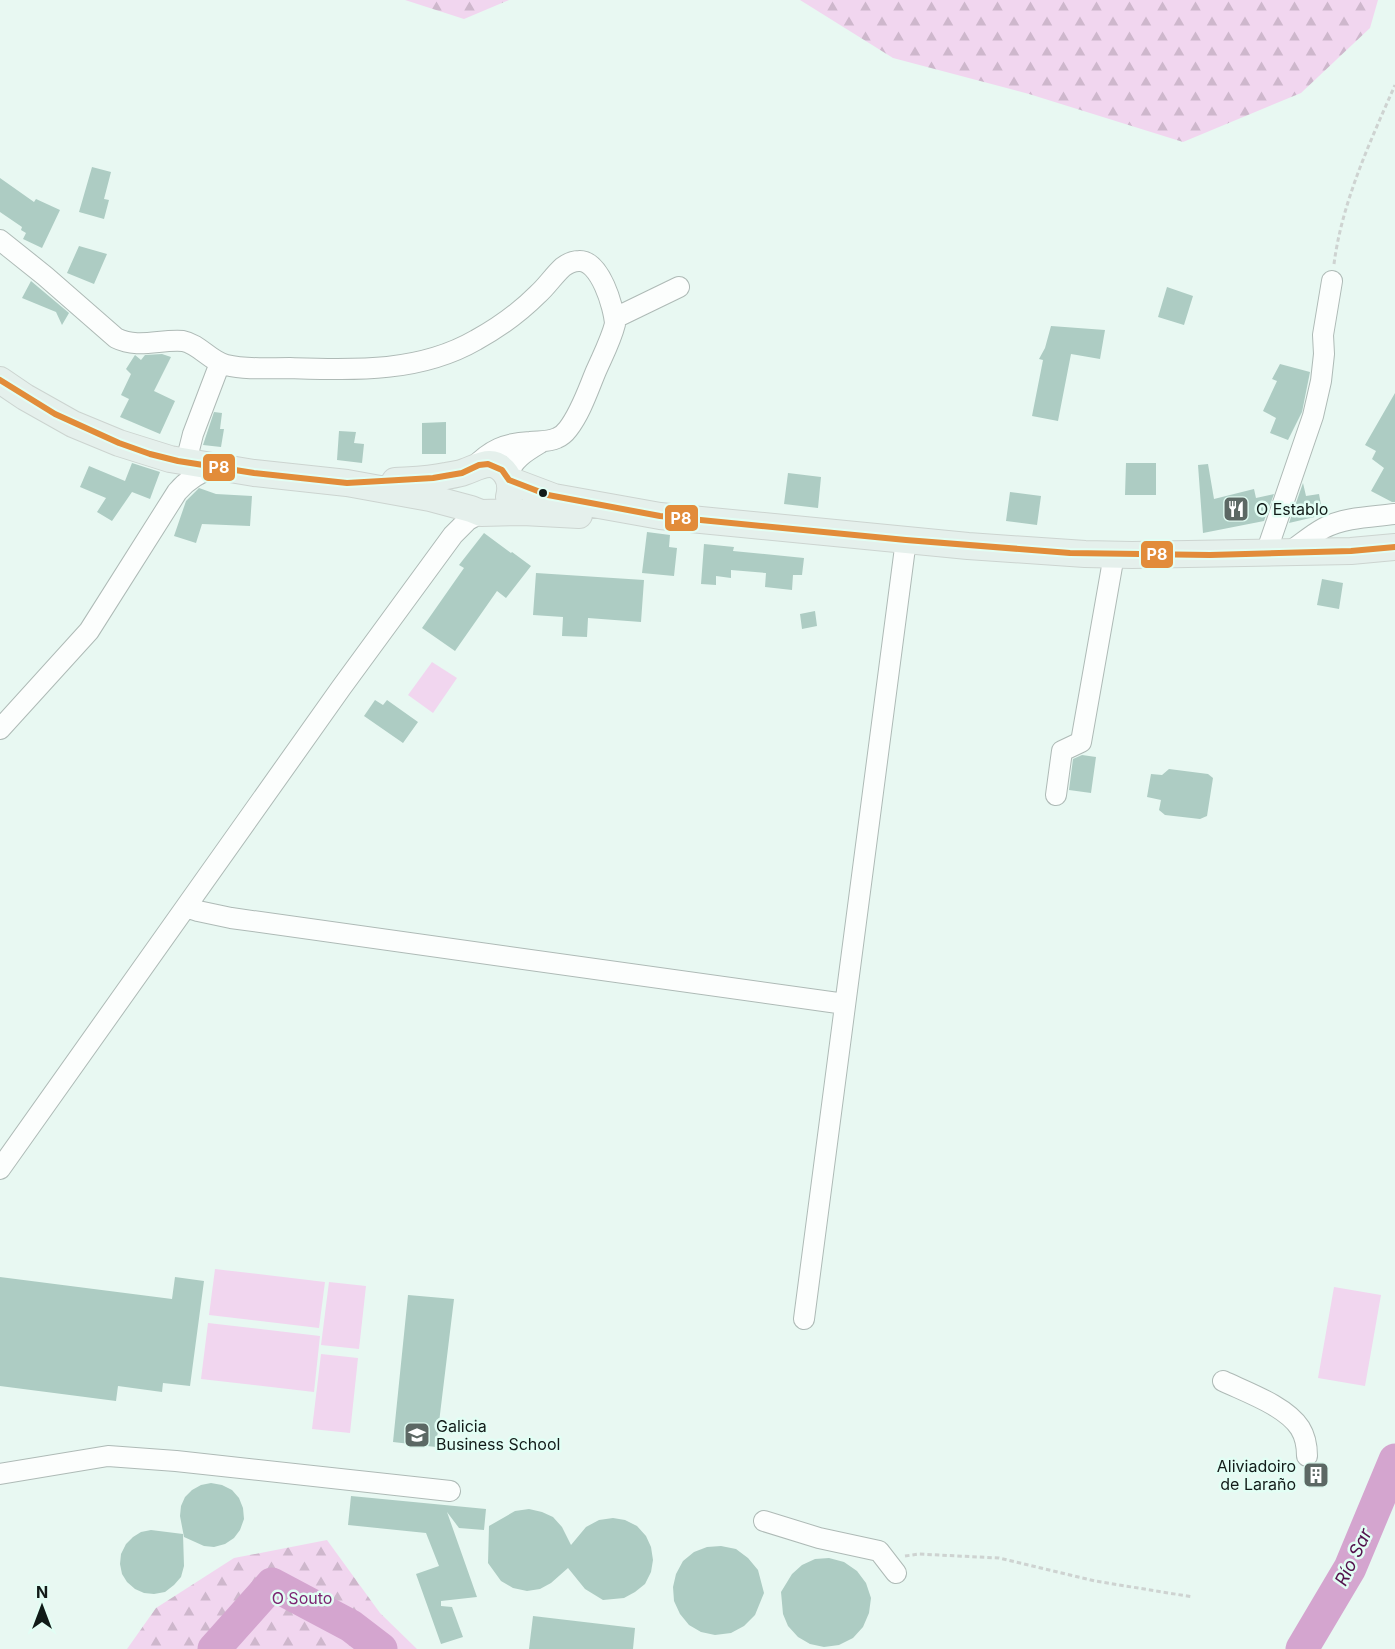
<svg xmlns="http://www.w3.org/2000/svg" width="1395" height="1649" font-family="Inter,sans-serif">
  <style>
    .forest { fill: url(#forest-firs) }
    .park { fill: #f1d6ef }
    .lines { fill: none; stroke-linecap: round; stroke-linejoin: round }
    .river { stroke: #d4a5cf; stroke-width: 33 }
    .building { fill: #adccc3 }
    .minor-casing { stroke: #aebab6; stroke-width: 22 }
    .major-casing { stroke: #ccd4d0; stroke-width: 28 }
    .path { stroke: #ced3d1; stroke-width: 3; stroke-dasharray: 4.5 3; stroke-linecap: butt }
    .minor { stroke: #fcfefd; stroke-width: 20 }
    .major { stroke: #e5f0ec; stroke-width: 26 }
    .bus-1-casing { stroke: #e2fef4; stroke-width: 10 }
    .bus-1 { stroke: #e28c3a; stroke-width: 6 }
    .bus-dot { fill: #111b18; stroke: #e2fef4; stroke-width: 2 }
    .labels { text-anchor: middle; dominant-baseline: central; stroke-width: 5; stroke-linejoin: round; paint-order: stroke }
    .poi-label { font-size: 16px; fill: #111b18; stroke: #e2fef4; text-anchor: start }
    .park-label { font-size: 16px; fill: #7c2572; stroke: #e2fef4 }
    .water-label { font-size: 18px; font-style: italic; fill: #53114c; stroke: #e2fef4 }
    .line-badge { stroke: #e2fef4; stroke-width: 2 }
    .badge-label { font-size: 16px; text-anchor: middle; font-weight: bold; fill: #fff }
  </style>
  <defs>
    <pattern id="forest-firs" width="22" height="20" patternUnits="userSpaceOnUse" patternTransform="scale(1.5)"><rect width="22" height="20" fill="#f1d6ef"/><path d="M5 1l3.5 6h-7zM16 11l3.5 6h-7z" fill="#ceb7cc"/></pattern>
  </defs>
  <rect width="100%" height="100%" fill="#e8f8f2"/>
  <path class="forest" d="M 405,0 L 509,0 L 464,19 Z
    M 800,0 L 1378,0 L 1370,28 L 1301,93 L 1183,142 L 1029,94 L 893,58 Z
    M 327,1540 L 380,1613 L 417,1649 L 127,1649 L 156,1608 L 234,1558 Z"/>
  <path class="park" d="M 432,662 L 457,678 L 433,713 L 408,695 Z
    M 215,1269 L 325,1282 L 319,1328 L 209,1315 Z
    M 329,1282 L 366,1286 L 359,1349 L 321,1345 Z
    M 1334,1287 L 1381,1295 L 1365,1386 L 1318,1378 Z
    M 208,1323 L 320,1336 L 314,1392 L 201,1379 Z
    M 321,1354 L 358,1358 L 350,1433 L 312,1429 Z"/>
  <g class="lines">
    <path class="river" d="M 214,1649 L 272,1584 L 351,1626 L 381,1649
      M 1302,1649 L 1350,1568 L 1395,1460"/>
  </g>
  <path class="building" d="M 92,167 L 111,172 L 104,199 L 109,200 L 104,219 L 79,212 Z
    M 0,178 L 34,202 L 36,199 L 60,210 L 42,248 L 23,239 L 26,233 L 21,230 L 22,227 L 0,212 Z
    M 79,246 L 107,254 L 94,284 L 67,273 Z
    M 31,281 L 69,313 L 62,325 L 56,312 L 22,298 Z
    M 1167,287 L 1193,296 L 1184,325 L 1158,317 Z
    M 1051,326 L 1105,330 L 1100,359 L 1071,354 L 1058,421 L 1032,416 L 1043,360 L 1039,359 L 1045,348 Z
    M 162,354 L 171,357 L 154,391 L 175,401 L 160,434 L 120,417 L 129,399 L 121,395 L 131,374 L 126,369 L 135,355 L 141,360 L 145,355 Z
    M 1280,364 L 1310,372 L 1302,412 L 1288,440 L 1270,433 L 1276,418 L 1263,411 L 1277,381 L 1272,379 Z
    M 1395,393 L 1395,502 L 1392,502 L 1371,491 L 1384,468 L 1372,459 L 1376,451 L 1365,445 Z
    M 214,412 L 222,413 L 220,429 L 224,429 L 221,447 L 203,445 Z
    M 446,422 L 446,454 L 422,454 L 422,423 Z
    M 339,431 L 356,432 L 354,443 L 364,444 L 362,463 L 337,460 Z
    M 132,463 L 160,472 L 150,499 L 132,492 L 112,521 L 97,512 L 106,498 L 80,487 L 89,466 L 125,481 Z
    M 1126,463 L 1156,463 L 1156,495 L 1125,495 Z
    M 1208,464 L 1214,499 L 1254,489 L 1256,498 L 1274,494 L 1264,521 L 1203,533 L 1198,465 Z
    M 788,473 L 821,477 L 818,508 L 784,504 Z
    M 1303,483 L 1306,496 L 1319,494 L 1323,515 L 1289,523 Z
    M 199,488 L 216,494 L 252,496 L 250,526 L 202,524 L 196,543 L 174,536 L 186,501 Z
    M 1010,492 L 1041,496 L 1037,525 L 1006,521 Z
    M 647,532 L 670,535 L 669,547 L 677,548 L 674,576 L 642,573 Z
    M 484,533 L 511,553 L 512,552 L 531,566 L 506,598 L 497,591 L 455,651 L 422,628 L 464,568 L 459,565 Z
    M 704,544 L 734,547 L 733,551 L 804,558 L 802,575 L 793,575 L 792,590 L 765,587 L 766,573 L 731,570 L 731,578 L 716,576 L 716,585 L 701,584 Z
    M 536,573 L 644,580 L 641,622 L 588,618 L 587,637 L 562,636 L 563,617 L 533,615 Z
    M 1322,579 L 1343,583 L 1339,609 L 1317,605 Z
    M 815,611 L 817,626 L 802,629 L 800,614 Z
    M 375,700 L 383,705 L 387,700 L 418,722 L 403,743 L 364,716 Z
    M 1082,755 L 1096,757 L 1091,793 L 1069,790 L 1073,759 Z
    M 1169,769 L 1208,774 L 1213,778 L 1207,816 L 1200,819 L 1165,815 L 1159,810 L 1161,800 L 1147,797 L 1151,774 L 1162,775 Z
    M 0,1277 L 172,1299 L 175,1277 L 204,1281 L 190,1386 L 163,1383 L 162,1392 L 118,1386 L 116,1401 L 0,1386 Z
    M 408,1295 L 454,1299 L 436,1447 L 393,1442 Z
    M 211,1483 L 222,1485 L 232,1490 L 239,1498 L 243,1508 L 244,1519 L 240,1530 L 234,1538 L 225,1544 L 214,1547 L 204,1546 L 184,1537 L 180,1516 L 181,1506 L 185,1497 L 192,1490 L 201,1485 Z
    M 351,1496 L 486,1509 L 484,1530 L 459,1528 L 447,1512 L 477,1597 L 441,1601 L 441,1606 L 452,1607 L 463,1637 L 441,1644 L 416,1574 L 439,1566 L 426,1533 L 348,1525 Z
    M 529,1509 L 542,1512 L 553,1517 L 562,1527 L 571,1545 L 586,1527 L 599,1520 L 613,1518 L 625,1520 L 637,1526 L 646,1536 L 651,1547 L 653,1560 L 651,1572 L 645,1584 L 635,1592 L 624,1598 L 603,1600 L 585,1589 L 568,1568 L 551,1583 L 540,1589 L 527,1591 L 513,1588 L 501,1581 L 488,1563 L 489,1526 L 515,1511 Z
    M 151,1530 L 183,1534 L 184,1566 L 181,1577 L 174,1585 L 165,1592 L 154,1594 L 144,1593 L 135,1589 L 127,1582 L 122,1574 L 120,1564 L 121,1554 L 126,1544 L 133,1537 L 141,1532 Z
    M 721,1546 L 736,1549 L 748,1558 L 758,1570 L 764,1593 L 755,1615 L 744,1626 L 731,1633 L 715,1635 L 701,1632 L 689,1625 L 680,1614 L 674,1601 L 673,1587 L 676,1574 L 683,1561 L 694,1552 L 707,1547 Z
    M 829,1558 L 844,1562 L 857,1571 L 866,1583 L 871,1598 L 869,1613 L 863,1627 L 853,1638 L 839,1645 L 824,1647 L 810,1644 L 798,1637 L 788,1626 L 783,1614 L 781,1592 L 792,1574 L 802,1565 L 815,1559 Z
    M 533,1616 L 635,1628 L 633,1649 L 529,1649 Z"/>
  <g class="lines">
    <g class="minor-casing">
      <path id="minor" d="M 0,240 L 45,276 L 116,338 C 138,349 160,339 183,341 C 199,344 210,361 226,365 C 246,370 269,368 290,368 C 353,370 419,373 476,340 C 498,328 520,312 538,294 C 547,286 554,275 563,267 C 567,264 573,261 579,261 C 600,260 614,307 615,324 C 611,340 603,355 596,371 C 588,390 581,412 568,429 C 565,433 562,436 557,438 C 548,442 540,441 530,442 C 505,443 490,450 473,468
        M 615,318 L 679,287
        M 186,462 L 193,434 L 220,363
        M 507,476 C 513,459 525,452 540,443
        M 1266,553 L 1313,416 L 1321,381 L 1324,354 L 1323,335 L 1332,281
        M 1288,553 C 1300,545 1311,535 1324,528 C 1345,517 1372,517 1395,514
        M 0,729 L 89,631 L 177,492 C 187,480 200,472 215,467
        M 1056,795 L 1062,751 L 1081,742 L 1114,555
        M 186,907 L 198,911 L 231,918 L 845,1004
        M 0,1169 L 341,688 L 453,535 L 468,520 L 481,513
        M 804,1319 L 906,540
        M 1223,1381 C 1246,1392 1286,1406 1300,1428 C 1305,1436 1307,1446 1307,1456
        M 0,1474 L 108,1456 L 176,1461 L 450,1491
        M 764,1521 L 819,1538 L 879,1551 L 896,1573"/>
    </g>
    <g class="major-casing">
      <path id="major" d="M 0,380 L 25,397 L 73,424 L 119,443 L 170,459 L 254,473 L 347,483 L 430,498 L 471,509 L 481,513 L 523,512 L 579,515
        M 509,480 L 554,497 L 660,516 L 968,546 L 1085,554 L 1132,555 L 1351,551 L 1395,547
        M 395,481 C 412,480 429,480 446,476 C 452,475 459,474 464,472 C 479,467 493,456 506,474 C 511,481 511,489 509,497"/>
    </g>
    <path class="path" d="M 1334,264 C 1342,202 1370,142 1395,85
      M 905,1556 L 919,1554 L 999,1558 L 1095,1581 L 1193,1597"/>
    <use href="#minor" class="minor"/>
    <use href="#major" class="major"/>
    <g class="bus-1-casing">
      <path id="bus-1" d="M 0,380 L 55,414 L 119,443 L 150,454 L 178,461 L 254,473 L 347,483 L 433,478 L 462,473 L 479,465 L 488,464 L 502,470 L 509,480 L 548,495 L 660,516 L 906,540 L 1070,553 L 1210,555 L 1351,551 L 1395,547"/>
    </g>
    <use href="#bus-1" class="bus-1"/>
  </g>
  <defs>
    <g id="restaurant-square" transform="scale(1.35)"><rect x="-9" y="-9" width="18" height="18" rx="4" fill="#5c6864" stroke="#e2fef4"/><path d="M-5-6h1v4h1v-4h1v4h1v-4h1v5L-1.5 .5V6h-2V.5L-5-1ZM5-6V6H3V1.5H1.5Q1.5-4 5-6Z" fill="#fff"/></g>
    <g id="school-square" transform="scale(1.35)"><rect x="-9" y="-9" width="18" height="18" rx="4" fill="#5c6864" stroke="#e2fef4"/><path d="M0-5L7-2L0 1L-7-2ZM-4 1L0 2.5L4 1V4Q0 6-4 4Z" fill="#fff"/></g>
    <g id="building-square" transform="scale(1.35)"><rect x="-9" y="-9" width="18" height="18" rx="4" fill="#5c6864" stroke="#e2fef4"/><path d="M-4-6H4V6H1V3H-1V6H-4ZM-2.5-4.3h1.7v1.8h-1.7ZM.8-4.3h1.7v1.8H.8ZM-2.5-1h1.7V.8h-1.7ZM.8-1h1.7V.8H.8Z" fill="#fff"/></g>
  </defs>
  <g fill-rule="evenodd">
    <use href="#restaurant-square" x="1236" y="509"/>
    <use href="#school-square" x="417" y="1435"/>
    <use href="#building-square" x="1316" y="1475"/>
  </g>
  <circle class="bus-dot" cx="543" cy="493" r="5"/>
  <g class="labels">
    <g class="poi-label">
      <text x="1256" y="509">O Establo</text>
      <text x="436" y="1426">Galicia<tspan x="436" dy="18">Business School</tspan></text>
      <text x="1296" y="1466" text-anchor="end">Aliviadoiro<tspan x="1296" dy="18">de Laraño</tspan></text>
    </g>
    <g class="park-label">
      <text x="302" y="1598">O Souto</text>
    </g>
    <g class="water-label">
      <text transform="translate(1353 1557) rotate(-64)">Río Sar</text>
    </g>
  </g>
  <g class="line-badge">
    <rect x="202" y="453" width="34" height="29" rx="6" fill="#e28c3a"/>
    <rect x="664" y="504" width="35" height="28" rx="6" fill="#e28c3a"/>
    <rect x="1140" y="540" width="34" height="29" rx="6" fill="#e28c3a"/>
  </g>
  <g class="badge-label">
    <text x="219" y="473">P8</text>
    <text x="681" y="524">P8</text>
    <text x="1157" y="560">P8</text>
  </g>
  <g transform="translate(42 1607)" stroke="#e2fef4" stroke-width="4.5" paint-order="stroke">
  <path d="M0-4.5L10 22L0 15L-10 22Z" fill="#111b18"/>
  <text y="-9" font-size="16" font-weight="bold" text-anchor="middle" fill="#111b18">N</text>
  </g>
</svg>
